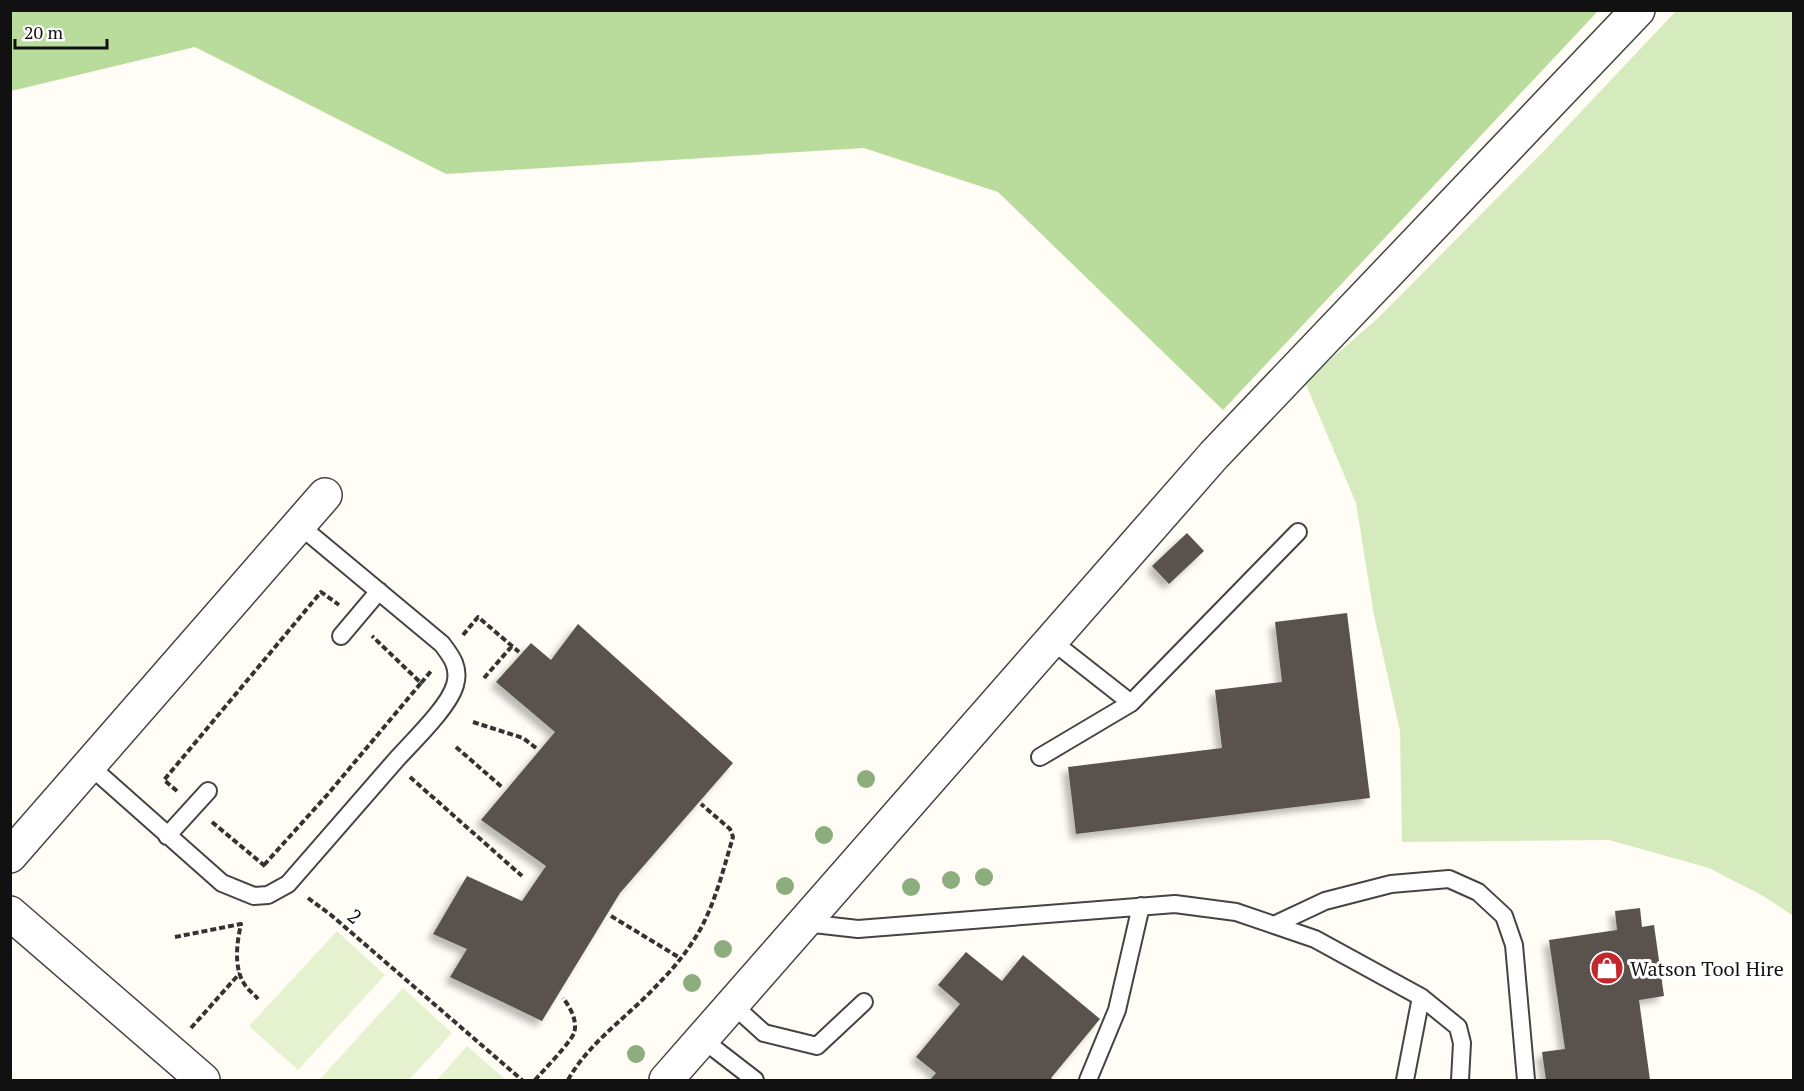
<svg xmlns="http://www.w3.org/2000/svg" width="1804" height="1091" font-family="'PT Serif',serif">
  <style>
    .green { fill: #d5ebbd }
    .forest { fill: #b9dc9c }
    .pitch { fill: #e6f2cf }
    .building { fill: #5a524d; filter: url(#shadow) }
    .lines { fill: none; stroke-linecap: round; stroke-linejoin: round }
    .service-casing { stroke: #444; stroke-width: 20 }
    .minor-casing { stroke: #444; stroke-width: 36 }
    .tertiary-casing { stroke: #444; stroke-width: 36 }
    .path { stroke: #333; stroke-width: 4; stroke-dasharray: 6 3; stroke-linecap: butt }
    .service { stroke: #fff; stroke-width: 16 }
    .minor { stroke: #fff; stroke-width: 33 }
    .tertiary { stroke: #fff; stroke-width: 33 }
    .tree { fill: #8dad7f }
    .labels { text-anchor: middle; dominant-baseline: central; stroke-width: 6; stroke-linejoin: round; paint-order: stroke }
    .street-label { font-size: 20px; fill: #111; stroke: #fff }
    .poi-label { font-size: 20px; fill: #111; stroke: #fff; text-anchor: start }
  </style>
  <defs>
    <filter id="shadow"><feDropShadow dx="-5.5" dy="5.5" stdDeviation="3" flood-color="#0004"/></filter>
  </defs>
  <rect width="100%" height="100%" fill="#fffdf5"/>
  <path class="green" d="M 1676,11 L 1793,11 L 1793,916 L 1765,897 L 1709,868 L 1609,840 L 1402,842 L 1400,731 L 1374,615 L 1356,503 L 1305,382 L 1378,318 L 1543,152 Z"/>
  <path class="forest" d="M 10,11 L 11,10 L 1598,11 L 1223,410 L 998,192 L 864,148 L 446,174 L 195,47 L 11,91 Z"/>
  <path class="pitch" d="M 337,931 L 385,975 L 298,1070 L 249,1026 Z
    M 403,988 L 452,1033 L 409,1080 L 319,1080 Z
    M 467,1046 L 506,1080 L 437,1080 Z"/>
  <path class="building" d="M 1187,533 L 1204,551 L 1169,584 L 1152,566 Z
    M 1347,613 L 1370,798 L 1076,834 L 1068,767 L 1222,748 L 1215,690 L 1282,682 L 1275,622 Z
    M 578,624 L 733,763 L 620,893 L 542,1021 L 450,977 L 467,949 L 433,934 L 467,876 L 522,901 L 546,866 L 481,820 L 555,732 L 496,682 L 531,643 L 551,660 Z
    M 1640,908 L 1642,927 L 1654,925 L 1664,996 L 1639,1000 L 1650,1080 L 1563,1080 L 1563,1079 L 1546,1080 L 1542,1052 L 1565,1049 L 1549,940 L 1617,930 L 1615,911 Z
    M 966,952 L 1002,981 L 1023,955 L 1100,1019 L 1051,1078 L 1054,1080 L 930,1080 L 936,1073 L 916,1057 L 960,1004 L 938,985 Z"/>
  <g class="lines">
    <g class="service-casing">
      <path id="service" d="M 341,636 L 379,591
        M 1052,641 L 1131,703
        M 1040,757 L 1131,703 L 1298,532
        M 90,766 L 222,883 L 254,896 L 268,895 L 288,884 C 324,843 360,801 396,760 C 412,742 449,707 455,685 C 460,668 452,657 442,644 L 299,525
        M 167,836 L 208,791
        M 805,923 L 858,929 L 1175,904 L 1236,912 L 1315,939 L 1421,997 L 1458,1027 L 1462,1043 L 1460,1080
        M 1274,925 L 1325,901 L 1391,884 L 1449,879 L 1478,892 L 1504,916 L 1514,945 L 1526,1080
        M 733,1005 L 764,1033 L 817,1046 L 864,1002
        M 702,1039 L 755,1080
        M 1088,1080 L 1117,1010 L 1141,906
        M 1405,1080 L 1421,997"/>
    </g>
    <g class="minor-casing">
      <path id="minor" d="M 10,856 L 325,495"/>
    </g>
    <g class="tertiary-casing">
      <path id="tertiary" d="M 10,913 L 203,1080
        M 666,1080 L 1214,455 L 1638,10"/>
    </g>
    <path class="path" d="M 463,635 L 478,617 L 519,652
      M 484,678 L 512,646
      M 421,683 L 432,670
      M 473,722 L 523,738 L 536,748
      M 456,747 L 503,788
      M 410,777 L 522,876
      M 177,791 L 164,780 L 321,592 L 339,605
      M 212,822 L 266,867
      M 264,865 L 328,794 L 421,683 L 372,636
      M 308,898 L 331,915 L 522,1080
      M 611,916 L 680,958
      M 175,937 L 241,924 C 237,942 233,968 245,985 C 248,990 254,994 258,999
      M 191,1028 L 240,973
      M 535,1080 C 542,1072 571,1042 574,1033 C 578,1021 570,1007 563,998
      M 568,1080 C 589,1042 629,1016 659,983 C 675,967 690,948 701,928 C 716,900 724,867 733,837 L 730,829 L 701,804"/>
    <use href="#service" class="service"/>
    <use href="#minor" class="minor"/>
    <use href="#tertiary" class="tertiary"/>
  </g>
  <g class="tree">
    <circle cx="866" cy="779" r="9"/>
    <circle cx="824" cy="835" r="9"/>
    <circle cx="984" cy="877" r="9"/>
    <circle cx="951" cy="880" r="9"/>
    <circle cx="785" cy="886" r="9"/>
    <circle cx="911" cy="887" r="9"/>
    <circle cx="723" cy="949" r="9"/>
    <circle cx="692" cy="983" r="9"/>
    <circle cx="636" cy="1054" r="9"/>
  </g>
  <defs>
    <g id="shop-disc" transform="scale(1.725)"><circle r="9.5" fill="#c4262e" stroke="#fff"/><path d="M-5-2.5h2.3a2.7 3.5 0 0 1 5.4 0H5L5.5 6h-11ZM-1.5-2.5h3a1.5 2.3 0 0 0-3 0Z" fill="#fff"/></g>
  </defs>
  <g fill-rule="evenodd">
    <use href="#shop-disc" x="1607" y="968"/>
  </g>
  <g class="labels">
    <g class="street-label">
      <text transform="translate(355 916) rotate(41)">2</text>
    </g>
    <g class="poi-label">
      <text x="1630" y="968">Watson Tool Hire</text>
    </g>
  </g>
  <rect width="1804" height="1091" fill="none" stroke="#111111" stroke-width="24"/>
  <path d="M15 39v9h92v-9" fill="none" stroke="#111111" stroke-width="3"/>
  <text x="24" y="39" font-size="18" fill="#111111" stroke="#ffffff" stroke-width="4.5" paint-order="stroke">20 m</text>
</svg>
